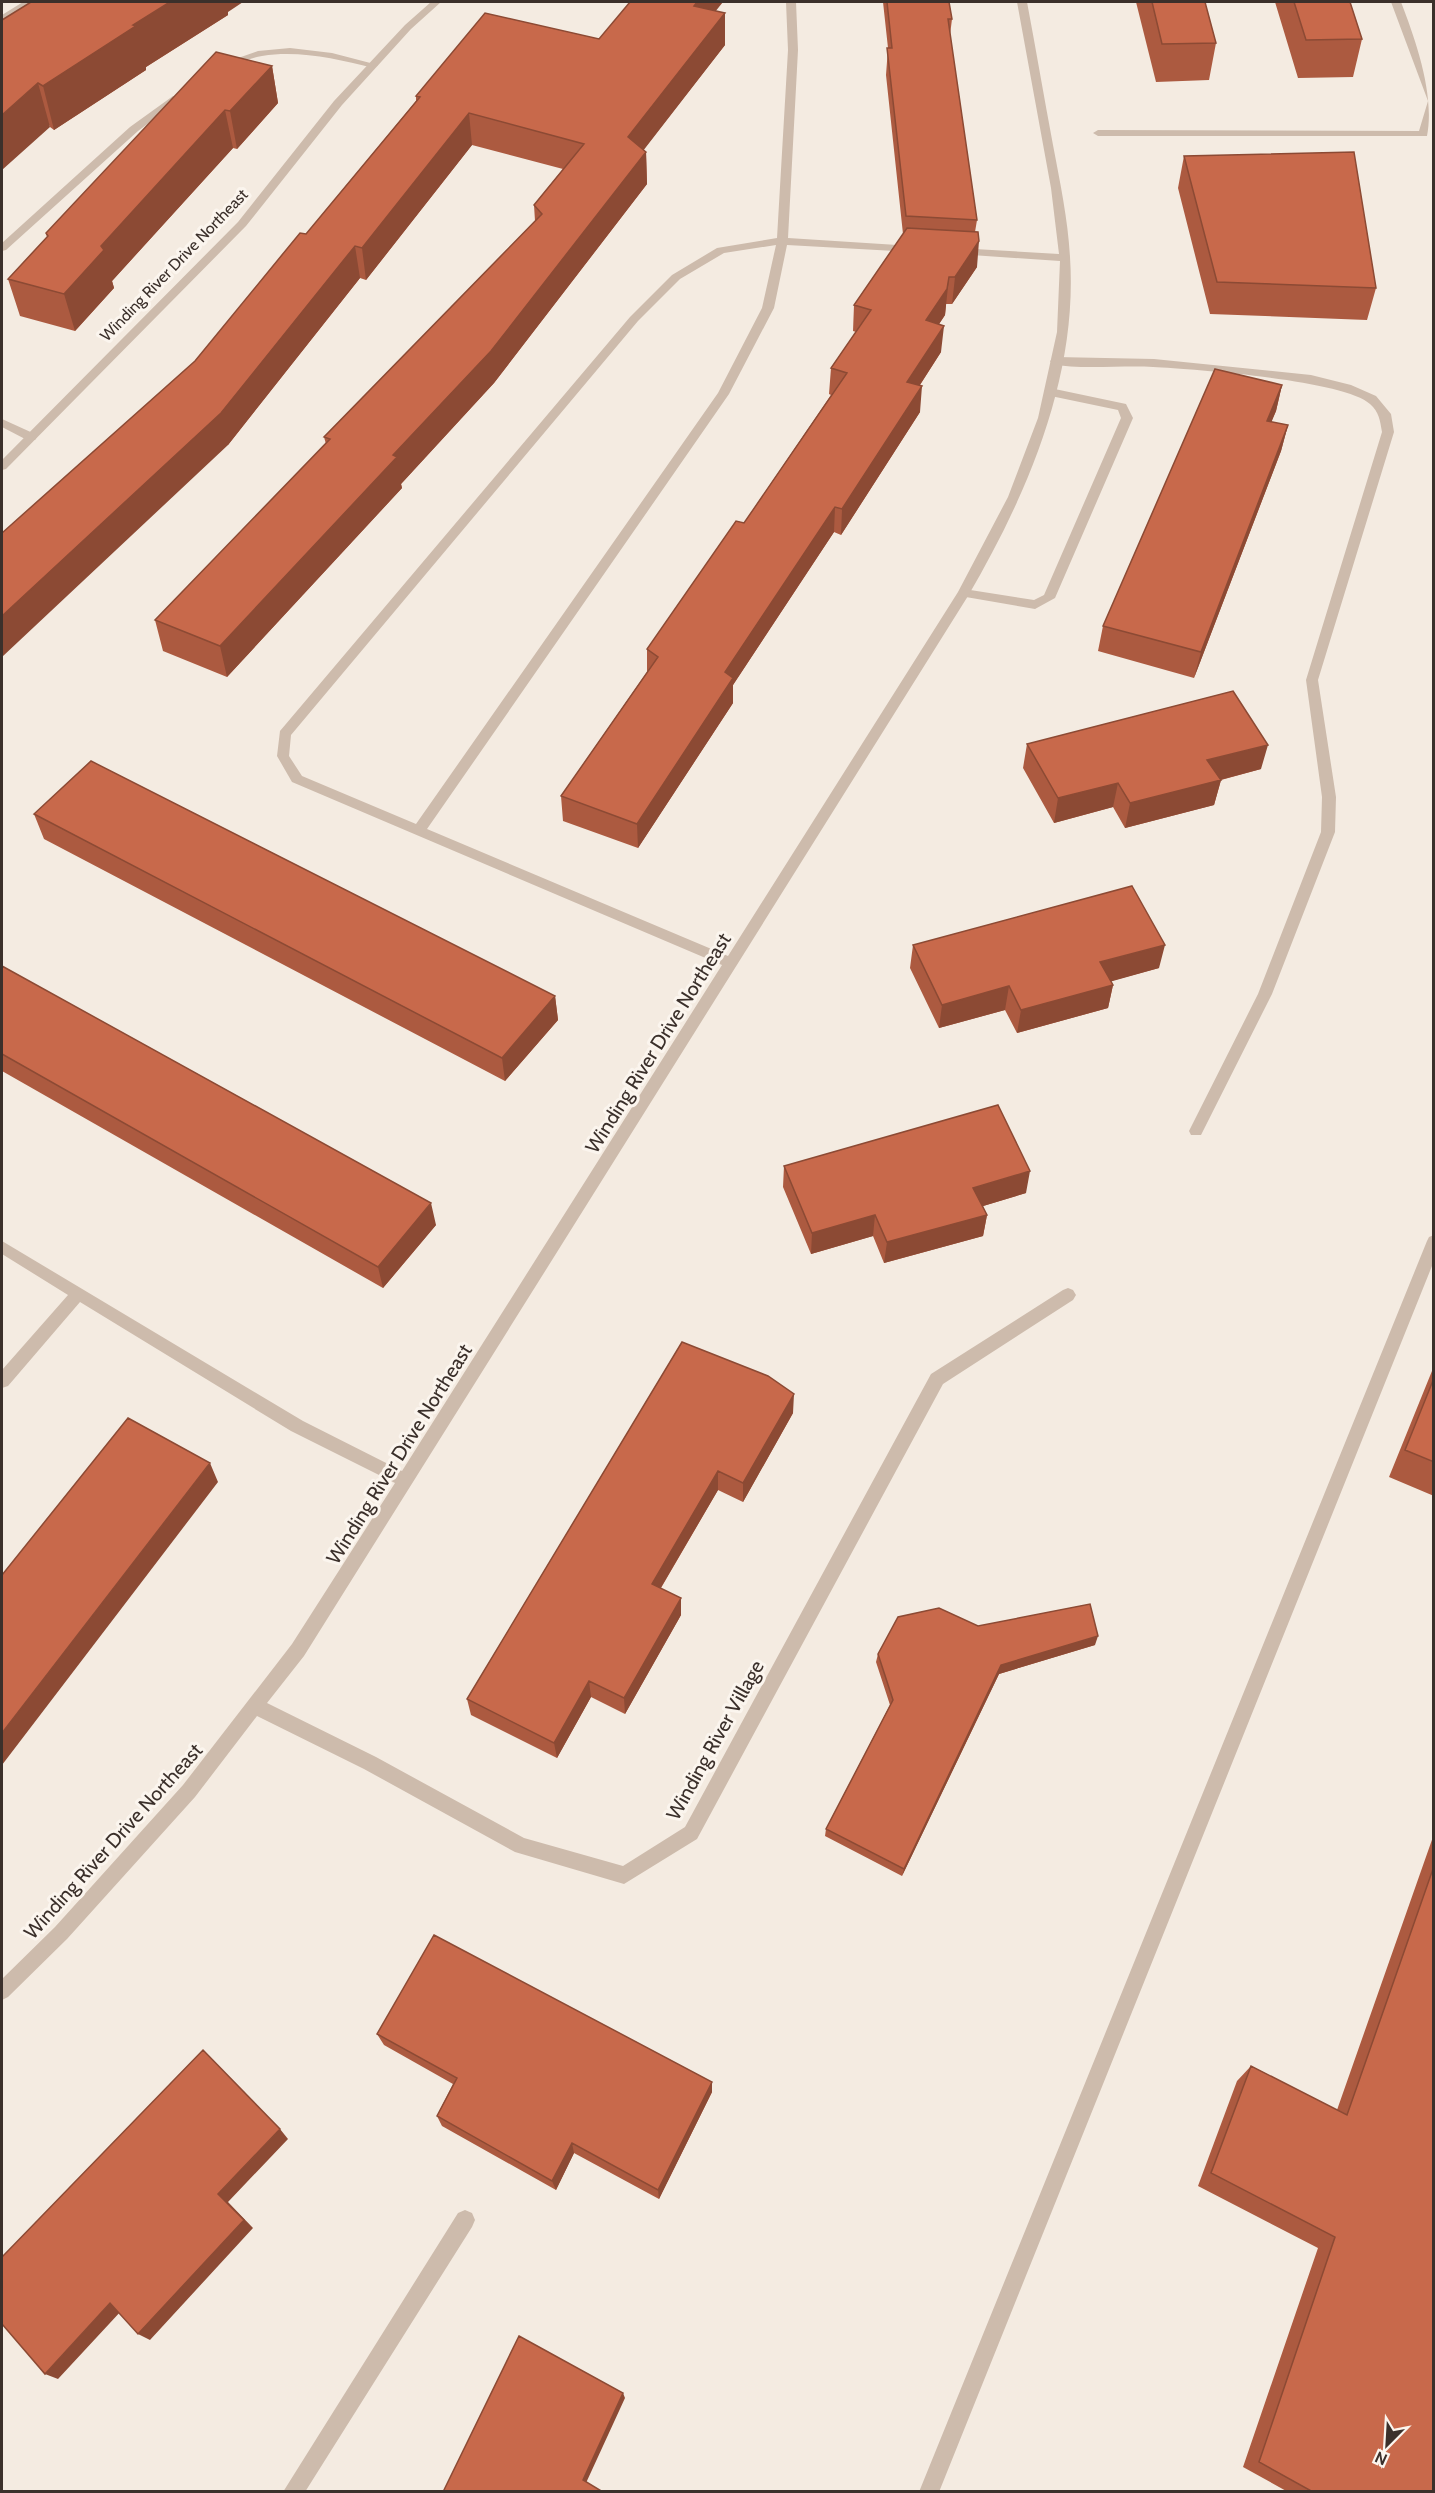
<svg xmlns="http://www.w3.org/2000/svg" width="1435" height="2493" font-family="Cabin,sans-serif">
  <style>
    .lines { fill: none; stroke-linecap: round; stroke-linejoin: round }
    .lane { fill: #cdbbac; fill-rule: evenodd }
    .street { fill: #cdbbac; fill-rule: evenodd }
    .wall { fill: #ac5a40 }
    .shaded-wall { fill: #8c4a34 }
    .building { fill: #c8694b; stroke: #8c4a34; stroke-width: 1.5 }
    .labels { text-anchor: middle; dominant-baseline: central; stroke-width: 6; stroke-linejoin: round; paint-order: stroke }
    .far-street-label { font-size: 16px; fill: #3b302b; stroke: #fbf5ee }
    .street-label { font-size: 20px; fill: #3b302b; stroke: #fbf5ee }
  </style>
  <rect width="100%" height="100%" fill="#f4ebe1"/>
  <g class="lines">
    <path class="lane" d="M 1391,2 L 1401,2 C 1416,41 1435,95 1427,136 L 1098,136 L 1093,133 L 1098,130 L 1419,131 L 1428,101 Z
      M 290,48 L 332,53 L 378,65 L 373,68 C 337,59 299,50 262,56 C 249,58 238,64 226,67 L 221,64 L 258,51 Z
      M 173,96 L 182,98 L 138,131 L 6,250 L 2,251 L 2,243 L 130,127 Z
      M 1056,357 L 1154,359 L 1311,375 L 1351,385 L 1376,396 L 1391,414 L 1394,432 L 1318,680 L 1336,797 L 1335,832 L 1272,994 L 1201,1135 L 1191,1135 L 1189,1131 L 1258,994 L 1321,832 L 1322,797 L 1306,680 L 1382,432 C 1380,420 1379,412 1370,404 C 1345,380 1193,369 1153,367 C 1124,365 1079,370 1052,364 L 1050,361 Z
      M 1050,388 L 1126,404 L 1133,418 L 1055,598 L 1035,609 L 960,596 L 958,593 L 964,589 L 1034,600 L 1044,595 L 1121,418 L 1118,410 L 1046,395 L 1044,392 Z
      M 2,419 L 35,434 L 37,437 L 35,440 L 27,440 L 2,427 Z
      M 1434,1235 L 1434,1261 L 939,2492 L 919,2492 L 1427,1241 L 1429,1237 Z"/>
    <path class="street" d="M 23,2 L 34,2 L 2,22 L 2,15 Z
      M 431,2 L 441,2 L 411,29 L 342,105 L 246,226 L 6,469 L 2,470 L 2,460 L 238,222 L 334,101 L 405,25 Z
      M 786,2 L 796,2 L 798,50 L 788,238 L 913,246 L 918,249 L 913,252 L 787,245 L 774,308 L 729,394 L 427,829 L 728,956 L 958,592 L 1008,497 L 1038,418 L 1057,332 L 1060,261 L 957,254 L 952,251 L 957,248 L 1059,254 L 1051,188 L 1017,2 L 1027,2 C 1036,50 1044,97 1053,145 C 1060,182 1068,220 1070,257 C 1078,377 1027,495 968,596 L 304,1656 L 267,1703 L 376,1757 L 524,1838 L 623,1866 L 685,1827 L 931,1374 L 1063,1290 L 1068,1288 L 1073,1290 L 1076,1295 L 1073,1300 L 943,1384 L 697,1839 L 624,1884 L 515,1852 L 364,1769 L 257,1716 L 195,1797 L 67,1939 L 8,1997 L 2,2000 L 2,1979 L 55,1927 L 183,1785 L 292,1644 L 395,1483 L 291,1431 L 80,1302 L 8,1386 L 2,1388 L 2,1370 L 68,1295 L 2,1254 L 2,1241 L 303,1421 L 402,1471 L 722,965 L 292,782 L 277,756 L 280,731 L 630,317 L 672,275 L 717,248 L 777,238 L 788,50 ZM 776,245 L 762,308 L 718,393 L 416,824 L 302,776 L 289,756 L 291,735 L 638,321 L 680,279 L 724,253 Z
      M 465,2210 L 472,2213 L 475,2220 L 472,2227 L 305,2492 L 283,2492 L 458,2213 Z"/>
  </g>
  <path class="wall" d="M 883,2 L 949,2 L 952,19 L 950,35 L 977,220 L 975,232 L 977,267 L 952,304 L 946,304 L 945,315 L 939,324 L 941,352 L 920,385 L 920,412 L 841,535 L 834,532 L 733,685 L 733,703 L 638,848 L 563,821 L 561,796 L 647,672 L 647,649 L 744,523 L 831,395 L 829,394 L 831,368 L 856,332 L 853,331 L 854,305 L 903,234 L 886,75 L 888,48 Z
    M 1136,2 L 1205,2 L 1216,43 L 1209,80 L 1156,82 Z
    M 1275,2 L 1350,2 L 1362,39 L 1353,77 L 1298,78 Z
    M 715,11 L 725,13 L 725,45 L 643,150 L 646,152 L 647,184 L 494,383 L 401,484 L 402,488 L 227,677 L 163,651 L 155,620 L 326,444 L 324,437 L 535,221 L 534,205 L 563,169 L 472,145 L 366,280 L 360,278 L 228,445 L 195,361 L 306,234 L 416,101 L 416,96 L 599,39 Z
    M 228,12 L 228,15 L 146,67 L 146,70 L 54,130 L 50,127 L 2,20 Z
    M 272,66 L 278,103 L 237,149 L 233,148 L 112,281 L 114,288 L 75,331 L 20,316 L 8,279 L 47,237 L 46,233 Z
    M 1184,156 L 1376,288 L 1367,320 L 1210,314 L 1178,188 Z
    M 1282,385 L 1276,411 L 1271,422 L 1288,425 L 1281,451 L 1194,678 L 1098,651 L 1103,626 Z
    M 1027,744 L 1261,769 L 1221,780 L 1214,805 L 1125,828 L 1113,807 L 1054,823 L 1023,768 Z
    M 34,814 L 555,996 L 558,1020 L 505,1081 L 44,839 Z
    M 913,945 L 1159,968 L 1111,981 L 1113,985 L 1108,1008 L 1017,1033 L 1005,1010 L 939,1028 L 910,968 Z
    M 2,966 L 436,1225 L 383,1288 L 2,1071 Z
    M 784,1166 L 1026,1193 L 983,1206 L 987,1215 L 983,1236 L 884,1263 L 873,1236 L 811,1254 L 783,1187 Z
    M 682,1342 L 793,1413 L 743,1502 L 718,1490 L 661,1588 L 681,1615 L 625,1714 L 591,1697 L 557,1758 L 471,1715 L 467,1699 Z
    M 1434,1366 L 1434,1496 L 1389,1477 Z
    M 978,1626 L 1095,1645 L 999,1674 L 902,1876 L 825,1836 L 826,1829 L 890,1705 L 876,1662 L 878,1654 Z
    M 1434,1834 L 1434,2492 L 1288,2492 L 1243,2467 L 1318,2248 L 1198,2186 L 1237,2081 L 1251,2066 L 1337,2110 Z
    M 377,2034 L 712,2082 L 712,2092 L 659,2199 L 574,2153 L 556,2190 L 442,2126 L 437,2116 L 453,2084 L 384,2045 Z"/>
  <path class="shaded-wall" d="M 170,2 L 243,2 L 228,12 L 228,15 L 146,67 L 146,70 L 54,130 L 43,86 L 133,25 Z
    M 697,2 L 723,2 L 694,38 L 694,6 Z
    M 725,13 L 725,45 L 629,169 L 628,137 Z
    M 272,66 L 278,103 L 237,149 L 230,111 Z
    M 38,83 L 50,127 L 2,170 L 2,115 Z
    M 225,110 L 233,148 L 112,281 L 114,288 L 75,331 L 64,294 L 101,246 Z
    M 469,113 L 472,145 L 366,280 L 362,248 Z
    M 646,152 L 647,184 L 494,383 L 401,484 L 402,488 L 227,677 L 220,646 Z
    M 979,241 L 977,267 L 952,304 L 955,277 Z
    M 355,246 L 360,278 L 228,445 L 2,657 L 2,616 Z
    M 949,277 L 945,315 L 924,347 L 926,320 Z
    M 944,326 L 941,352 L 905,408 L 907,382 Z
    M 1282,385 L 1276,411 L 1261,447 L 1267,421 Z
    M 922,386 L 920,412 L 841,535 L 842,509 Z
    M 1288,425 L 1281,451 L 1194,678 L 1201,652 Z
    M 835,507 L 834,532 L 733,685 L 733,703 L 638,848 L 637,824 L 725,672 Z
    M 1268,745 L 1261,769 L 1201,785 L 1207,760 Z
    M 1221,780 L 1214,805 L 1125,828 L 1130,803 Z
    M 1118,783 L 1113,807 L 1054,823 L 1058,798 Z
    M 1165,945 L 1159,968 L 1095,986 L 1100,962 Z
    M 1113,985 L 1108,1008 L 1017,1033 L 1021,1010 Z
    M 1009,986 L 1005,1010 L 939,1028 L 942,1005 Z
    M 555,996 L 558,1020 L 505,1081 L 502,1058 Z
    M 1030,1171 L 1026,1193 L 970,1210 L 973,1188 Z
    M 431,1203 L 436,1225 L 383,1288 L 378,1267 Z
    M 875,1215 L 873,1236 L 811,1254 L 812,1233 Z
    M 987,1215 L 983,1236 L 884,1263 L 887,1242 Z
    M 794,1394 L 793,1413 L 743,1502 L 743,1483 Z
    M 210,1463 L 218,1482 L 2,1765 L 2,1733 Z
    M 718,1471 L 718,1490 L 653,1601 L 652,1584 Z
    M 681,1598 L 681,1615 L 625,1714 L 624,1698 Z
    M 1098,1636 L 1095,1645 L 999,1674 L 902,1876 L 904,1869 L 1001,1665 Z
    M 589,1681 L 591,1697 L 557,1758 L 554,1743 Z
    M 712,2082 L 712,2092 L 659,2199 L 658,2190 Z
    M 280,2129 L 288,2139 L 228,2202 L 253,2228 L 150,2340 L 138,2334 L 218,2194 Z
    M 572,2143 L 574,2153 L 556,2190 L 552,2181 Z
    M 110,2303 L 122,2310 L 58,2379 L 45,2374 Z
    M 623,2393 L 625,2398 L 586,2483 L 583,2480 Z"/>
  <path class="building" d="M 31,2 L 170,2 L 133,25 L 136,26 L 43,86 L 38,83 L 2,115 L 2,20 Z
    M 630,2 L 697,2 L 694,6 L 725,13 L 628,137 L 646,152 L 491,351 L 393,455 L 397,457 L 220,646 L 155,620 L 330,439 L 324,437 L 542,214 L 534,205 L 584,144 L 469,113 L 362,248 L 355,246 L 221,413 L 2,616 L 2,533 L 195,361 L 300,233 L 306,234 L 420,97 L 416,96 L 485,13 L 599,39 Z
    M 887,2 L 949,2 L 952,19 L 948,19 L 977,220 L 906,216 L 887,48 L 892,48 Z
    M 1152,2 L 1205,2 L 1216,43 L 1162,44 Z
    M 1294,2 L 1350,2 L 1362,39 L 1306,40 Z
    M 216,52 L 272,66 L 230,111 L 225,110 L 101,246 L 104,250 L 64,294 L 8,279 L 48,236 L 46,233 Z
    M 1354,152 L 1376,288 L 1217,282 L 1184,156 Z
    M 907,228 L 978,232 L 979,241 L 955,277 L 949,277 L 947,289 L 926,320 L 944,326 L 907,382 L 922,386 L 842,509 L 835,507 L 725,672 L 733,678 L 637,824 L 561,796 L 658,657 L 647,649 L 736,521 L 744,523 L 847,373 L 831,368 L 871,310 L 854,305 Z
    M 1215,369 L 1282,385 L 1267,421 L 1288,425 L 1201,652 L 1103,626 Z
    M 1233,691 L 1268,745 L 1207,760 L 1221,780 L 1130,803 L 1118,783 L 1058,798 L 1027,744 Z
    M 91,761 L 555,996 L 502,1058 L 34,814 Z
    M 1132,886 L 1165,945 L 1100,962 L 1113,985 L 1021,1010 L 1009,986 L 942,1005 L 913,945 Z
    M 2,966 L 431,1203 L 378,1267 L 2,1054 Z
    M 998,1105 L 1030,1171 L 973,1188 L 987,1215 L 887,1242 L 875,1215 L 812,1233 L 784,1166 Z
    M 682,1342 L 768,1376 L 794,1394 L 743,1483 L 718,1471 L 652,1584 L 681,1598 L 624,1698 L 589,1681 L 554,1743 L 467,1699 Z
    M 1434,1378 L 1434,1462 L 1405,1450 Z
    M 128,1418 L 210,1463 L 2,1733 L 2,1575 Z
    M 1090,1604 L 1098,1636 L 1001,1665 L 904,1869 L 826,1829 L 893,1700 L 878,1654 L 898,1617 L 939,1608 L 978,1626 Z
    M 1434,1866 L 1434,2492 L 1313,2492 L 1259,2462 L 1335,2237 L 1211,2173 L 1251,2066 L 1347,2115 Z
    M 434,1935 L 712,2082 L 658,2190 L 572,2143 L 552,2181 L 437,2116 L 457,2078 L 377,2034 Z
    M 203,2050 L 280,2129 L 218,2194 L 244,2220 L 138,2334 L 110,2303 L 45,2374 L 2,2324 L 2,2257 Z
    M 519,2336 L 623,2393 L 583,2480 L 603,2492 L 443,2492 Z"/>
  <g class="labels">
    <g class="far-street-label">
      <text transform="translate(174 265) rotate(-46)">Winding River Drive Northeast</text>
    </g>
    <g class="street-label">
      <text transform="translate(658 1043) rotate(-58)">Winding River Drive Northeast</text>
      <text transform="translate(399 1454) rotate(-58)">Winding River Drive Northeast</text>
      <text transform="translate(715 1740) rotate(-61)">Winding River Village</text>
      <text transform="translate(113 1841) rotate(-48)">Winding River Drive Northeast</text>
    </g>
  </g>
  <rect width="1435" height="2493" fill="none" stroke="#3b302b" stroke-width="6"/>
  <g transform="translate(1387 2445) rotate(204)" stroke="#fbf5ee" stroke-width="4.5" paint-order="stroke">
  <path d="M0-4.5L10 22L0 15L-10 22Z" fill="#3b302b"/>
  <text y="-9" font-size="16" font-weight="bold" text-anchor="middle" fill="#3b302b">N</text>
  </g>
</svg>
